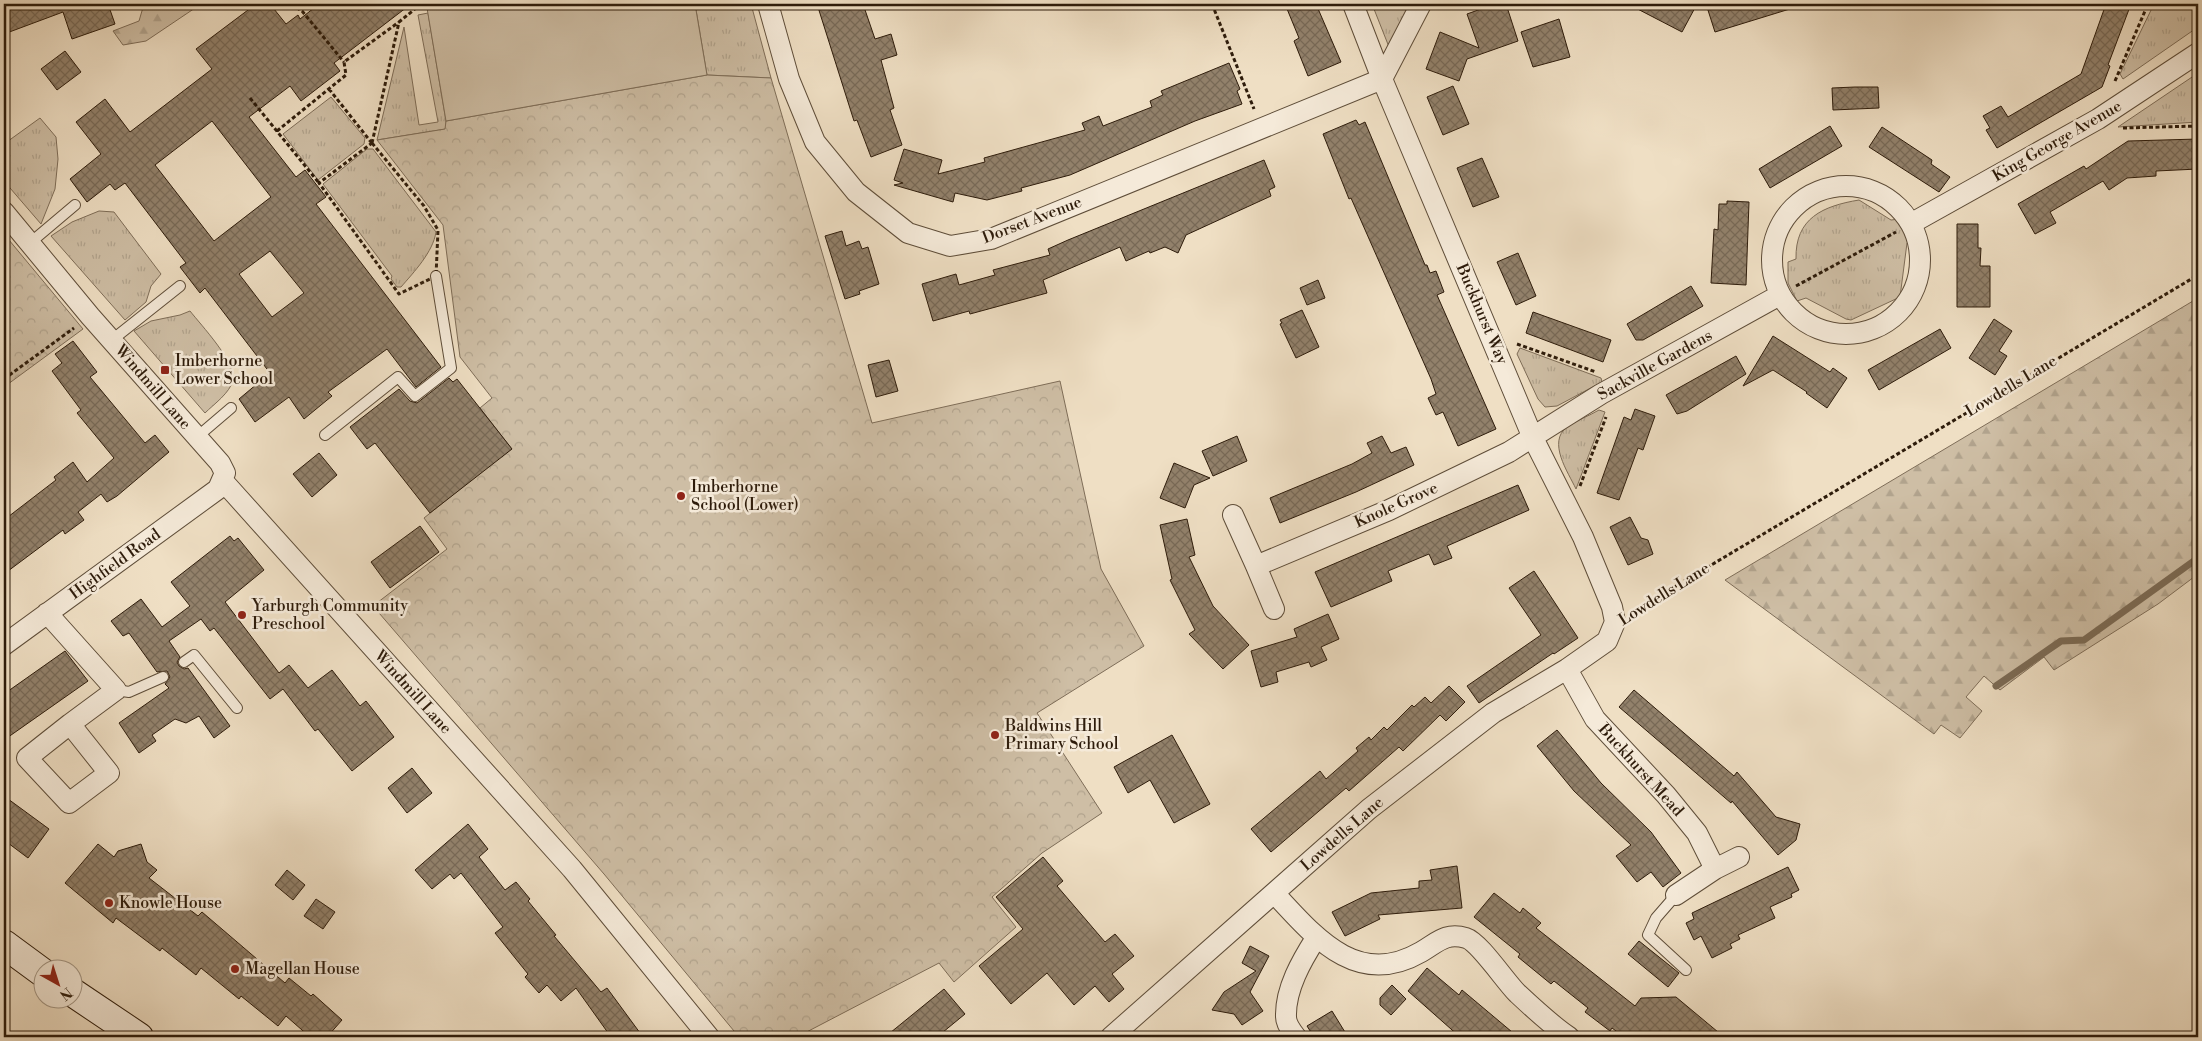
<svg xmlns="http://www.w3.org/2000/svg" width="2202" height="1041" font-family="'Libre Bodoni',serif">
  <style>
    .grass { fill: url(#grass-tufts); stroke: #7e6d58 }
    .forest { fill: url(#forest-firs); stroke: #7e6d58 }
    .park { fill: url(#park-crowns); stroke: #7e6d58 }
    .garden { fill: #cebea5; stroke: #7e6d58 }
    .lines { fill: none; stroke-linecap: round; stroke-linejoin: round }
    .stream { stroke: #7a6954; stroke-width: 7 }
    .building { fill: url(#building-cross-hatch); stroke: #2e1c0b; fill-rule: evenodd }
    .lane-casing { stroke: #5e4d39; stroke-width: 12 }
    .street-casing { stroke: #5e4d39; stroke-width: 22 }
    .secondary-casing { stroke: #2e1c0b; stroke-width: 30 }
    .path { stroke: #2e1c0b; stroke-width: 3; stroke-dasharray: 4 2.5; stroke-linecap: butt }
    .lane { stroke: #f5ead9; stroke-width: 10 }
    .street { stroke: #f5ead9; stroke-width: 20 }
    .secondary { stroke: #f5ead9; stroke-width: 28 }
    .poi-dot { fill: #8f2418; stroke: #f5ead9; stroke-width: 2 }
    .labels { text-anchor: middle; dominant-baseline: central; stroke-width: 5; stroke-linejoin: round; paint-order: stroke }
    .street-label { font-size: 16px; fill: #2e1c0b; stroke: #f5ead9 }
    .poi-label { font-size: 16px; fill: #2e1c0b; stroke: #f5ead9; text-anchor: start }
  </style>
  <defs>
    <pattern id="grass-tufts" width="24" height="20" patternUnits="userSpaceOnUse" patternTransform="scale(1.25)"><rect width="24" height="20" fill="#cebea5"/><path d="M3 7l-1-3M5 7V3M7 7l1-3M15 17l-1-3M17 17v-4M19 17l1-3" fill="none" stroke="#b1a38d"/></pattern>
    <pattern id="forest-firs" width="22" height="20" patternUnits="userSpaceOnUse" patternTransform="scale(1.25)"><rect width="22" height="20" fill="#cebea5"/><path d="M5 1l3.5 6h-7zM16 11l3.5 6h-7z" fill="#b1a38d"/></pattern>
    <pattern id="park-crowns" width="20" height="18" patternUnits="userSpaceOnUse" patternTransform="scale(1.25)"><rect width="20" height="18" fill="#cebea5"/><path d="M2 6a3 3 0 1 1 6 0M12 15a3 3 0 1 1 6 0" fill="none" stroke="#b1a38d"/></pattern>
    <pattern id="building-cross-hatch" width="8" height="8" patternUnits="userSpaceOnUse" patternTransform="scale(1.25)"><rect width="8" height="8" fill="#92816b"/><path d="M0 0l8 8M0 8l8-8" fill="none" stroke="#786956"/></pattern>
  </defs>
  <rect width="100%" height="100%" fill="#efdfc4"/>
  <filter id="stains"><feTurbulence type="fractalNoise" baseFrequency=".004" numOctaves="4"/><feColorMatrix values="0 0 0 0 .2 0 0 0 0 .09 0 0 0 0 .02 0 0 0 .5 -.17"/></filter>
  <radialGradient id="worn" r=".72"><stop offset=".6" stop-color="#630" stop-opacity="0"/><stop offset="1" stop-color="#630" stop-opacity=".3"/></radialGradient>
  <path class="grass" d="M 695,4 L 751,4 L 771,78 L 707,75 Z
    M 1372,4 L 1413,4 L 1391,52 Z
    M 2154,4 L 2198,4 L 2198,27 L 2123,79 L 2120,74 Z
    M 428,13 L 446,121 L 446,129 L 377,140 L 404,27 L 419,125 L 438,122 L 418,15 Z
    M 2198,73 L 2198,122 L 2118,127 Z
    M 331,97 L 365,138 L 364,144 L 318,180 L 283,134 Z
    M 40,118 L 56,137 L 58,159 L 55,189 L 41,224 L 4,181 L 4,144 Z
    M 367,149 L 373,149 L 436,232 C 433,252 414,272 401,287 L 397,287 L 391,279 L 392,276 L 323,184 Z
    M 1859,200 L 1891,220 L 1900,219 L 1912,238 L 1907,243 L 1900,297 L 1851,320 L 1846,319 L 1806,298 L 1797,301 L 1788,283 L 1788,262 L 1796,259 C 1795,218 1823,206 1859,200 Z
    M 99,211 L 114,212 L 161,274 L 151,286 L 146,302 L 125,320 L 51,236 L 72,222 Z
    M 190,311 C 201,325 236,362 233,380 C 230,393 214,404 205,413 L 134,331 L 151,321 L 180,315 Z
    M 1520,348 L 1601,378 L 1602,382 L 1557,406 L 1545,407 L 1538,399 L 1517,354 Z
    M 1599,410 L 1605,412 L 1576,489 C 1568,472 1547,442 1567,427 C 1577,420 1589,416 1599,410 Z"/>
  <path class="forest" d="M 144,4 L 201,4 L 146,41 L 123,45 L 113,31 L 139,21 Z
    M 2198,298 L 2198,574 L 2158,604 L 2054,670 L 2044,657 L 2000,690 L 1984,676 L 1966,697 L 1982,711 L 1960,738 L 1941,725 L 1934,734 L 1725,580 Z"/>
  <path class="park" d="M 707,75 L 771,78 L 872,423 L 1060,381 L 1101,569 L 1144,646 L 1037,713 L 1102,813 L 1042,853 L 992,897 L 1016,927 L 954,982 L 939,963 L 797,1037 L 739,1037 L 604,874 L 373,606 L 447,549 L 424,518 L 511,448 L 480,408 L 492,398 L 460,357 L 443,225 L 377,140 L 445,129 L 446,121 Z
    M 4,234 L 83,329 L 4,387 Z"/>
  <path class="garden" d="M 453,4 L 695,4 L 707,75 L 446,121 L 427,8 Z"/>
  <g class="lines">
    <path class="stream" d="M 1996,686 L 2061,641 L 2084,640 L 2198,558"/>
  </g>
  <path class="building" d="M 4,4 L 108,4 L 115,24 L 72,39 L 63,12 L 4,34 Z
    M 256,4 L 270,4 L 286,24 L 298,15 L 300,19 L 319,4 L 411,4 L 334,63 L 340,71 L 301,101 L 290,86 L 249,117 L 296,177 L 305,170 L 326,197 L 316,204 L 441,367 L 416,387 L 387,349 L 328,392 L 332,396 L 304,419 L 289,397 L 255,422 L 239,399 L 270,373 L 205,288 L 200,293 L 180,267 L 186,263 L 125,183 L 115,190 L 110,184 L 87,202 L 70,179 L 101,154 L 76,122 L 105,99 L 130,132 L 212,69 L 196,49 ZM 212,121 L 271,197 L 214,241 L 155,165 ZM 270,251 L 304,293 L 272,317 L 239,274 Z
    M 817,4 L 863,4 L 875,39 L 891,34 L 897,55 L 881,60 L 894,108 L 890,110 L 902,145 L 871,157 L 857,120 L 854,121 Z
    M 1285,4 L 1316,4 L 1341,62 L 1308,76 L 1294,41 L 1299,38 Z
    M 1495,4 L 1506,4 L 1518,41 L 1467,59 L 1459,81 L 1426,69 L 1440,32 L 1479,48 L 1467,14 Z
    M 1628,4 L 1697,4 L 1682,32 Z
    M 1706,4 L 1792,4 L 1793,8 L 1715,32 Z
    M 2106,4 L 2131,4 L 2108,65 L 2110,66 L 2102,87 L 1997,148 L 1986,130 L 1990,128 L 1983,116 L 2001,106 L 2008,117 L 2081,74 Z
    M 1559,19 L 1570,57 L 1533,67 L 1521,32 Z
    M 65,51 L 81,72 L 57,90 L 41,69 Z
    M 1229,63 L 1240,89 L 1237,91 L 1242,104 L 1195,121 L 1070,175 L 1021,188 L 1022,191 L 987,200 L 955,193 L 953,202 L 894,185 L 903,183 L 894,180 L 904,149 L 942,160 L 938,174 L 985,162 L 984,158 L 1085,130 L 1082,123 L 1099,116 L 1103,126 L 1152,107 L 1150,101 L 1163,95 L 1161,91 Z
    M 1453,86 L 1469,124 L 1443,135 L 1427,97 Z
    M 1855,87 L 1878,87 L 1879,108 L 1833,110 L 1832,88 Z
    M 1356,120 L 1359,125 L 1365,122 L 1425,265 L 1427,265 L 1430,273 L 1436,271 L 1444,292 L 1437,295 L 1496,429 L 1458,446 L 1443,412 L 1436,415 L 1428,398 L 1436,394 L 1431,379 L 1351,198 L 1349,199 L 1323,134 Z
    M 1830,126 L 1842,146 L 1770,188 L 1759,169 Z
    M 1882,127 L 1932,160 L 1931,164 L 1950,177 L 1939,192 L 1869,147 Z
    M 2198,139 L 2198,169 L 2156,171 L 2156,176 L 2127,178 L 2109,190 L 2103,181 L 2050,212 L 2056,223 L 2035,234 L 2018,204 L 2084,166 L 2086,169 L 2128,141 Z
    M 1482,158 L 1499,197 L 1473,207 L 1457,168 Z
    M 1264,160 L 1275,187 L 1269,190 L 1271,196 L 1186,235 L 1178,253 L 1165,247 L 1150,253 L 1149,251 L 1126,261 L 1120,247 L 1043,280 L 1047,293 L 970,314 L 969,311 L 933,321 L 922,284 L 956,274 L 959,285 L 995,275 L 993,270 L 1050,255 L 1048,249 L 1068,240 Z
    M 1727,201 L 1749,202 L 1746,285 L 1711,283 L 1714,229 L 1718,230 L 1719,204 L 1727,204 Z
    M 1957,224 L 1978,224 L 1978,248 L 1981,248 L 1980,266 L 1990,266 L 1990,307 L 1957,307 Z
    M 842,231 L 846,246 L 859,241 L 862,249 L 868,247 L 879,284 L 859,291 L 860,294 L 845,299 L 825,236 Z
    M 1518,253 L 1536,296 L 1516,305 L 1497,262 Z
    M 1318,280 L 1325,298 L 1307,305 L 1300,288 Z
    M 1691,286 L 1703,306 L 1643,340 L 1636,340 L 1627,324 Z
    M 1302,310 L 1319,347 L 1296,358 L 1280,324 L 1282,323 L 1280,320 Z
    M 1533,312 L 1611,340 L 1603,362 L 1526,333 Z
    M 1994,319 L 2012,331 L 1999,351 L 2007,356 L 1995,375 L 1969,358 Z
    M 1940,329 L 1951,348 L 1879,390 L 1868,370 Z
    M 1773,336 L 1830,372 L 1833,368 L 1847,378 L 1827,408 L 1806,393 L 1807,392 L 1773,370 L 1743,386 Z
    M 73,341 L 97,372 L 90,377 L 145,443 L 155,435 L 169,452 L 117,496 L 107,502 L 101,494 L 78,512 L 84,520 L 65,534 L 63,530 L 4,574 L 4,520 L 56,480 L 54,477 L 73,462 L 87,482 L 114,458 L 77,413 L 81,410 L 52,371 L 62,363 L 55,354 Z
    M 1736,356 L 1746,374 L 1687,411 L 1677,414 L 1666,395 Z
    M 889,360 L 898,391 L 876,397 L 868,365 Z
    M 449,378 L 453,382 L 457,379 L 512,449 L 430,513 L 375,443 L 367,449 L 350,427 L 399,389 L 410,401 L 417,403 Z
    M 1635,409 L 1655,416 L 1643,450 L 1638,448 L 1619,500 L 1597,493 L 1624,417 L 1631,420 Z
    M 1237,436 L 1247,461 L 1213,476 L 1202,451 Z
    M 1382,436 L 1391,453 L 1406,447 L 1414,465 L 1356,492 L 1280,523 L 1270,498 L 1352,464 L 1372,453 L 1367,443 Z
    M 319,453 L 337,475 L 312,497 L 293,474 Z
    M 1174,463 L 1210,478 L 1194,485 L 1185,508 L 1160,498 Z
    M 1518,485 L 1529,510 L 1447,546 L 1452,558 L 1434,565 L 1429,554 L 1388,571 L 1392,581 L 1331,607 L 1315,572 Z
    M 1630,517 L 1641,538 L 1648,540 L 1653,554 L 1628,565 L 1610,527 Z
    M 1187,519 L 1195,555 L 1189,557 L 1213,606 L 1249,645 L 1223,669 L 1189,634 L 1195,630 L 1170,580 L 1172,579 L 1160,525 Z
    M 420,526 L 439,552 L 390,588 L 371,562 Z
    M 230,536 L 234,541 L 238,538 L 264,570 L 225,602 L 279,673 L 289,665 L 308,688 L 332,670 L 360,706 L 366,701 L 394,737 L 352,771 L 318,729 L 315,731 L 283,689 L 270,699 L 214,628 L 210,631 L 201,619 L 169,641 L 180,657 L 177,662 L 179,666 L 184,669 L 188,668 L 230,726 L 214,738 L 199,716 L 186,723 L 175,719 L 152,735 L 156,741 L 139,753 L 119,723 L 169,688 L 165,684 L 170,677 L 167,671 L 157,672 L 129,633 L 123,636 L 111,621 L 141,599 L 162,627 L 190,606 L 171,582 Z
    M 1534,571 L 1578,638 L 1554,654 L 1553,653 L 1479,703 L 1467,686 L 1541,635 L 1509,588 Z
    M 1328,614 L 1339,639 L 1321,647 L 1327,660 L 1311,667 L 1309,662 L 1276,672 L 1278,682 L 1261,687 L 1251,651 L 1297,637 L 1294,629 Z
    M 65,651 L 88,681 L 4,740 L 4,694 Z
    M 1449,686 L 1465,702 L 1446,721 L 1440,715 L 1403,751 L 1399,747 L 1349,791 L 1346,788 L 1271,852 L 1251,829 L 1320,771 L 1326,779 L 1358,751 L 1356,748 L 1369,737 L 1371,740 L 1384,727 L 1387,730 L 1412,705 L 1414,707 L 1425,697 L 1431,703 Z
    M 1634,690 L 1734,776 L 1737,772 L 1776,817 L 1800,824 L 1796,840 L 1778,855 L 1732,801 L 1731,803 L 1619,707 Z
    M 1557,730 L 1601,783 L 1651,832 L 1681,873 L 1663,887 L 1651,872 L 1637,882 L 1616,856 L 1631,845 L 1574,791 L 1537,746 Z
    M 1172,735 L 1210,804 L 1174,823 L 1150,780 L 1128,793 L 1114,767 Z
    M 412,768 L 432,793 L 407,813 L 388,788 Z
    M 4,796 L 49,829 L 28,858 L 4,840 Z
    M 468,824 L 488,849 L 479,857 L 505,890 L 516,882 L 530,899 L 528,901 L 556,935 L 554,936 L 601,992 L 607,988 L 643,1037 L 611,1037 L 576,988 L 561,1001 L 547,985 L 539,993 L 525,977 L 528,974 L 495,933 L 503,927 L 461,873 L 454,879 L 450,874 L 432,889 L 415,870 Z
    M 98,844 L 114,857 L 118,851 L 141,844 L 147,862 L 157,870 L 149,878 L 198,916 L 202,912 L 285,983 L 289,978 L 311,996 L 313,994 L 342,1020 L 327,1037 L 310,1037 L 286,1016 L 278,1026 L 241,996 L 239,999 L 201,968 L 196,975 L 162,948 L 160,951 L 116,918 L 113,923 L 65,883 Z
    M 1043,857 L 1063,881 L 1057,886 L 1105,942 L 1115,934 L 1134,956 L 1112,974 L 1124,989 L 1109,1002 L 1095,986 L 1074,1005 L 1047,973 L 1011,1004 L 979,966 L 1023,929 L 996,897 Z
    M 1457,866 L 1462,908 L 1378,915 L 1380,919 L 1345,936 L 1332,912 L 1371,893 L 1419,888 L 1419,881 L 1432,880 L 1430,870 Z
    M 1788,867 L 1799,890 L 1791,894 L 1792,897 L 1770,907 L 1775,918 L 1738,935 L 1740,939 L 1730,944 L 1732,948 L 1712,958 L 1701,936 L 1694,940 L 1686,923 L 1694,919 L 1692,913 Z
    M 287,870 L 305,885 L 293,900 L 275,885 Z
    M 1494,893 L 1520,913 L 1523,908 L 1541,923 L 1536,928 L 1635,1006 L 1641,998 L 1676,997 L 1724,1037 L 1624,1037 L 1612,1028 L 1610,1031 L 1585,1012 L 1588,1008 L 1554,981 L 1551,984 L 1518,957 L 1520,954 L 1474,917 Z
    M 316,899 L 335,912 L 323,929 L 304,916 Z
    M 1639,941 L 1679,973 L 1668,987 L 1628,954 Z
    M 1250,946 L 1269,956 L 1250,992 L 1263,1011 L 1242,1025 L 1234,1014 L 1212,1010 L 1224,992 L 1256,971 L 1242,963 Z
    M 1427,968 L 1459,995 L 1462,990 L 1518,1037 L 1460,1037 L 1408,991 Z
    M 1392,985 L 1406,999 L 1391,1015 L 1380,1005 L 1380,998 Z
    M 944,989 L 965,1014 L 937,1037 L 885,1037 Z
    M 1332,1011 L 1348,1037 L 1314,1037 L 1307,1026 Z"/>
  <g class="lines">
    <g class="lane-casing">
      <path id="lane" d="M 30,243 L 75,205
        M 112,340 L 180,286
        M 325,435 L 398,377 L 415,396 L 451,368 L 436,276
        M 197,437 L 231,408
        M 184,662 L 194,655 L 237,708
        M 116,690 L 129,692 L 163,677
        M 1676,895 L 1656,918 L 1648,935 L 1686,970"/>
    </g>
    <g class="street-casing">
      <path id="street" d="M 768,4 L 789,79 L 815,142 L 856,192 L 908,233 L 950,246 L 991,239 L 1382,79 L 1421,4
        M1772 260a74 74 0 1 1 148 0a74 74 0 1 1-148 0Z
        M 4,212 L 90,316 L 220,463 L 225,473 L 218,489 L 4,645
        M 1912,223 L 2098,119 L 2198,53
        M 223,481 L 572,869 L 709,1037
        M 1233,515 L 1256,566
        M 1274,609 L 1256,566 L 1389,510 L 1509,452 L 1601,394 L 1778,296
        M 47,613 L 116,690 L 70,724 L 109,773 L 69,803 L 27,758 L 70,724
        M 1567,669 L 1595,719 L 1666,795 L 1697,833 L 1715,869
        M 1275,894 C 1315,937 1357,989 1421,952 C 1437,943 1445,932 1466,938 C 1479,942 1505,981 1517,993 C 1533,1008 1551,1025 1569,1037
        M 1676,895 L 1715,869 L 1739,857
        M 1111,1037 L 1369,809 L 1493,713 L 1567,669 L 1607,641 L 1615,622 L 1612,607 L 1583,537 L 1533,438 L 1382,79 L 1353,4
        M 1296,1037 C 1292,1032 1286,1023 1286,1017 C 1285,989 1302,960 1316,938"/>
    </g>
    <g class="secondary-casing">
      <path id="secondary" d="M 4,944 L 42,972
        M 72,992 L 139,1037"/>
    </g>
    <path class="path" d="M 291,4 L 302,11 L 344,62
      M 1212,4 L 1254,109
      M 2115,81 L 2148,4
      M 329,89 L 371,142
      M 250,98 L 319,183
      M 2123,128 L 2198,126
      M 277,131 L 346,75 L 344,62 L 399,22
      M 372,143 L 424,206 L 438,230 L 436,276 L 399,294 L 319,183 Z
      M 372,143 L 399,22 L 421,4
      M 1796,286 L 1896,232
      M 1517,344 L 1596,372
      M 4,379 L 74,328
      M 1580,486 L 1606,417
      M 1634,611 L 2198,275"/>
    <use href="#lane" class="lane"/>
    <use href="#street" class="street"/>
    <use href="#secondary" class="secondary"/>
  </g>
  <g class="poi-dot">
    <rect x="160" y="365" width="10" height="10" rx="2.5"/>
    <circle cx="681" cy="496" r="5"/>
    <circle cx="242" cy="615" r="5"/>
    <circle cx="995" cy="735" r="5"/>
    <circle cx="109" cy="903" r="5"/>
    <circle cx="235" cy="969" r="5"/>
  </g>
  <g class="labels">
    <g class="street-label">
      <text transform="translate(2057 141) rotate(-30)">King George Avenue</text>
      <text transform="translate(1032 220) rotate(-21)">Dorset Avenue</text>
      <text transform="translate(1482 314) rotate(67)">Buckhurst Way</text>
      <text transform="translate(1655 365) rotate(-29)">Sackville Gardens</text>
      <text transform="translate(2011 386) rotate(-31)">Lowdells Lane</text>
      <text transform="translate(153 387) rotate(49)">Windmill Lane</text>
      <text transform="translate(1396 505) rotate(-24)">Knole Grove</text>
      <text transform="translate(115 564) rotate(-36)">Highfield Road</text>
      <text transform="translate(1664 594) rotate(-32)">Lowdells Lane</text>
      <text transform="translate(413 692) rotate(48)">Windmill Lane</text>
      <text transform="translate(1641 770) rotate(48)">Buckhurst Mead</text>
      <text transform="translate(1342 834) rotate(-41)">Lowdells Lane</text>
    </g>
    <g class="poi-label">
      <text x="175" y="361">Imberhorne<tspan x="175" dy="18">Lower School</tspan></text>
      <text x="691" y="487">Imberhorne<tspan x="691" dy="18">School (Lower)</tspan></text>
      <text x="252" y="606">Yarburgh Community<tspan x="252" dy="18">Preschool</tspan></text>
      <text x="1005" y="726">Baldwins Hill<tspan x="1005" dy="18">Primary School</tspan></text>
      <text x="119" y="903">Knowle House</text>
      <text x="245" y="969">Magellan House</text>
    </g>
  </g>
  <rect width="2202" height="1041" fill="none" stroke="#efdfc4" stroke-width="20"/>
  <rect x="5" y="5" width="2192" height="1031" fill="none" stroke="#2e1c0b" stroke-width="2.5"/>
  <rect x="10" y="10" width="2182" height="1021" fill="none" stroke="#2e1c0b"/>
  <g transform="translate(58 984) rotate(141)"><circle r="24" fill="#f5ead9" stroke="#a59887"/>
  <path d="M0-4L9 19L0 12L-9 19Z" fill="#8f2418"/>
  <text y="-8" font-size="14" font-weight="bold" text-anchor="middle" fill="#2e1c0b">N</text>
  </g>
  <rect width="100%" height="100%" filter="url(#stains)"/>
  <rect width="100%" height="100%" fill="url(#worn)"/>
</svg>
